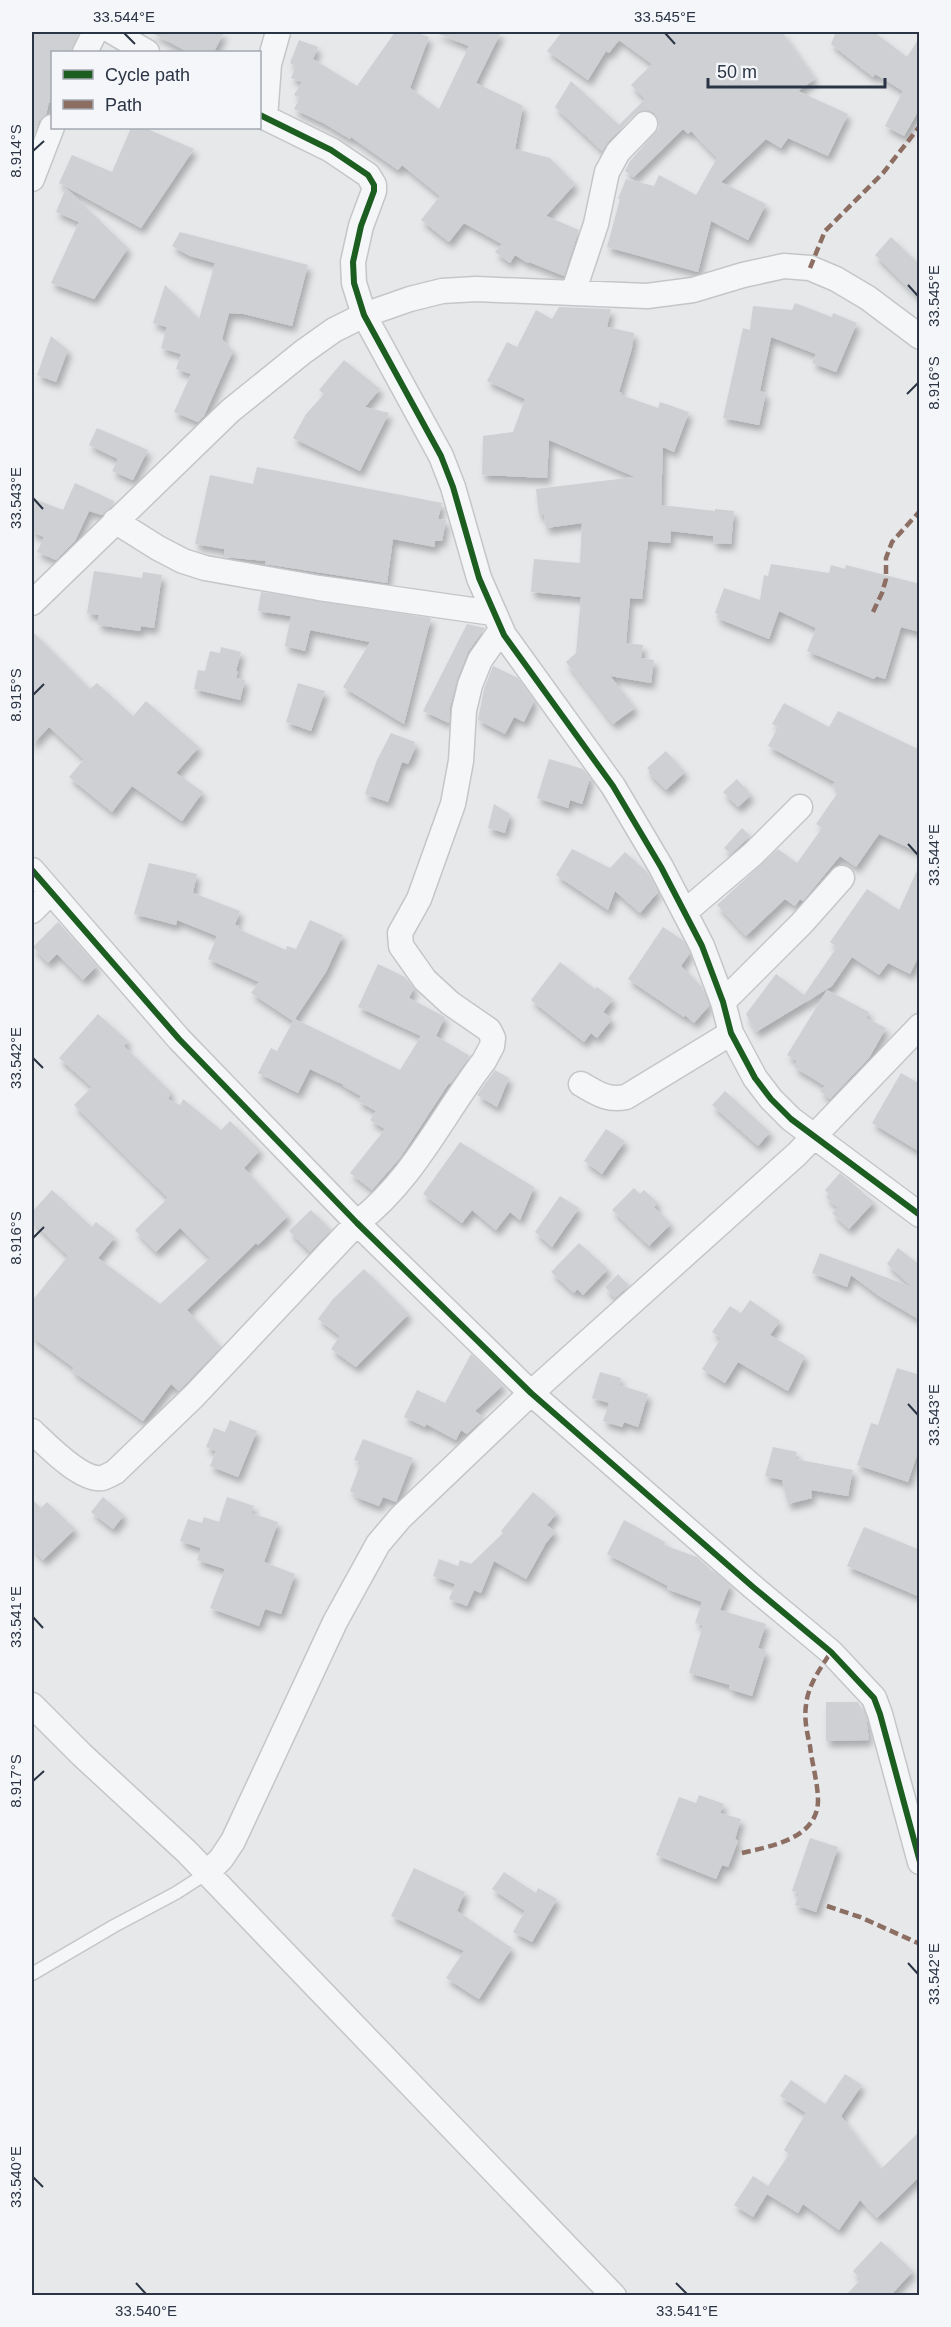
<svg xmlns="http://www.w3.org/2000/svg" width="951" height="2327" font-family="Helvetica,sans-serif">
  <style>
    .building { fill: #ced0d3; filter: url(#shadow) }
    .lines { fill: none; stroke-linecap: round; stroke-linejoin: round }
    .service-casing { stroke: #c4c6c8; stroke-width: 15 }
    .minor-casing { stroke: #c4c6c8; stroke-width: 27 }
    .service { stroke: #f5f6f7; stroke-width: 12 }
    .minor { stroke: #f5f6f7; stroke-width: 24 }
    .quiet { stroke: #8d6e63; stroke-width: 4.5; stroke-dasharray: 9 4.5; stroke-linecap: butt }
    .cycleway-casing { stroke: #f4f6f9; stroke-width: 10 }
    .cycleway { stroke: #1b5e20; stroke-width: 6 }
    .ticks { fill: none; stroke: #2b3445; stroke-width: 2 }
    .neatline { fill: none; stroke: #2b3445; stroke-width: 2 }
    .ticks-label { font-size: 15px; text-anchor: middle; fill: #2b3445 }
  </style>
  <defs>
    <filter id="shadow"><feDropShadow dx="3.5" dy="6" stdDeviation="3" flood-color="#0004"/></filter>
  </defs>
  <rect width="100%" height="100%" fill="#e6e8ea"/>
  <path class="building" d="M 32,32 L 79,32 L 71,52 L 52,52 L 52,103 L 49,102 L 46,115 L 39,121 L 32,141 Z
    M 150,32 L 224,32 L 214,52 L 188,52 Z
    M 395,32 L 415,32 L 429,37 L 410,88 L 439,109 L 469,46 L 434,32 L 501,32 L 476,83 L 523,106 L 515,149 L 550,158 L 575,184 L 546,216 L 579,230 L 564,276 L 529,262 L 528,263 L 515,255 L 510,263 L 495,252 L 502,244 L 464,223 L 449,242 L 421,220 L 440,196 L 402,165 L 398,170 L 351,137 L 350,139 L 325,124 L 294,109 L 300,98 L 294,95 L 302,82 L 291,78 L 296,66 L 290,63 L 299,40 L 318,47 L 313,59 L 357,86 Z
    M 562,32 L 782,32 L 815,79 L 798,91 L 848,114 L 828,156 L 788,138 L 781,148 L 766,139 L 721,182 L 766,204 L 748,240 L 711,221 L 698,272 L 607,247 L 620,199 L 618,199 L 626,179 L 654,186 L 659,175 L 696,195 L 717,158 L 691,131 L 688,134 L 683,129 L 634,177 L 625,171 L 630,161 L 659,128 L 659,121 L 654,113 L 648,110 L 635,114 L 608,142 L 602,151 L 555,107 L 571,81 L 619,125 L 645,99 L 631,85 L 652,64 L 619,40 L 609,53 L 606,51 L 588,80 L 547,51 Z
    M 836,32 L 874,32 L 907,57 L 920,37 L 920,108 L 904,136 L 885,126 L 903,91 L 875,74 L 873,77 L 831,44 Z
    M 131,128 L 145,128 L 194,149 L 141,228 L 59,183 L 72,155 L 112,172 Z
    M 66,188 L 128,248 L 94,299 L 51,283 L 79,222 L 56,212 Z
    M 180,232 L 308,265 L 292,326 L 244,314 L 229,313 L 222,339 L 233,351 L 204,416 L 198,422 L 174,412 L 191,374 L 176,369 L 181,354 L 161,348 L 167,327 L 153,323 L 165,285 L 199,319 L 215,263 L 190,256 L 172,246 Z
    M 891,237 L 920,265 L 920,299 L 875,255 Z
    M 795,303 L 832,317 L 833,313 L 857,323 L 836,372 L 812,363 L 816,354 L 771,337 L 760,391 L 766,393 L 759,425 L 723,418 L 743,328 L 750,330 L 753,306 L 792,310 Z
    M 559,307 L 611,309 L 607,327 L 634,333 L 632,348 L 619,392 L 622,393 L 621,395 L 658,408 L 660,402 L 689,412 L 674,452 L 663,447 L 661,505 L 715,511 L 715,509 L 734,511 L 731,544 L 713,543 L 713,536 L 671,531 L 670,543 L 648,541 L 642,599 L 630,598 L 626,643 L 643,645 L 641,658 L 654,660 L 651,683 L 610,676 L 635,708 L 613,724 L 566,662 L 576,653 L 581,597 L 531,592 L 534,559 L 580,563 L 582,523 L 546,528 L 544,515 L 539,515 L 536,489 L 635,477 L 549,440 L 547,478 L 482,475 L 483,436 L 513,432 L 525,399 L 487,381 L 507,342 L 517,347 L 536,310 L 552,319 Z
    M 51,336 L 68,350 L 56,382 L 37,375 Z
    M 344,360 L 380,389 L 365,407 L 389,413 L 360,471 L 293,438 L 306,414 L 324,394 L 319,390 Z
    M 97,428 L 148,450 L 133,480 L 112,471 L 118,459 L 89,445 Z
    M 257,467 L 442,503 L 438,519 L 446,520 L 442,541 L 435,541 L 435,547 L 393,539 L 387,583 L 265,564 L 266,561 L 224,557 L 224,549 L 195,544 L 210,475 L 253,484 Z
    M 75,483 L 114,501 L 113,505 L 102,515 L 89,511 L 75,541 L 56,560 L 37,552 L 44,537 L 32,532 L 32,498 L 63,510 Z
    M 771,564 L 829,573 L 831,565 L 845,569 L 846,565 L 920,584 L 920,632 L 901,627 L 885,679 L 876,676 L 874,679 L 807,651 L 816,628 L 779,611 L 769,639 L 717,618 L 718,614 L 715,613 L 724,588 L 760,600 L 764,575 L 768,576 Z
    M 94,571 L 142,578 L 143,572 L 162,575 L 154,628 L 141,626 L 140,631 L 98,625 L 99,615 L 87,613 Z
    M 261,592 L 431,618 L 404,724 L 343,687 L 370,642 L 310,630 L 305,651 L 285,646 L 291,616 L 258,611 Z
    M 467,624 L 485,628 L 468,652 L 457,680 L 450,707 L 449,723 L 423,711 Z
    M 32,631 L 90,689 L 97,683 L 133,716 L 146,701 L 199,747 L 176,773 L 203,792 L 182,821 L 132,786 L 112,812 L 69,777 L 84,759 L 49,727 L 32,745 Z
    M 221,647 L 241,652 L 236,671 L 238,671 L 236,678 L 245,680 L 240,700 L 194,689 L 198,670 L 205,671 L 210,651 L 220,653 Z
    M 493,666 L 518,678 L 534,701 L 524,722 L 514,717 L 505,734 L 478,720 L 484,689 Z
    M 298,683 L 325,691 L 311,731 L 286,722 Z
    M 784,703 L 829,727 L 838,711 L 920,750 L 920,853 L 879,834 L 856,867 L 840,856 L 803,901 L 800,899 L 795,906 L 785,899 L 746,936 L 717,905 L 778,849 L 797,863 L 822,828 L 816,824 L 839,791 L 832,786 L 835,782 L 768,746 L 778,727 L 772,724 Z
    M 391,733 L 415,742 L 414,745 L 416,746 L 408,764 L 402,762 L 388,802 L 365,794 L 377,760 Z
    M 666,751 L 685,772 L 666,790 L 648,772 L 650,771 L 647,768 Z
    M 549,759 L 583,769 L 590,778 L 582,804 L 570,800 L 568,808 L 537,798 Z
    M 737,779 L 751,795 L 738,807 L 723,792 Z
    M 494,804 L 510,814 L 505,833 L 488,828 Z
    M 742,828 L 750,836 L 731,854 L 724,848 Z
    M 572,849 L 610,868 L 625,852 L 647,872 L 658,892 L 640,913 L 615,891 L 608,910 L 556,875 Z
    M 149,863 L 197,874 L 193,893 L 240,911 L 235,925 L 239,926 L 238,929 L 286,950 L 287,946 L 296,949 L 310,920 L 343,935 L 326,972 L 295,1019 L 400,1070 L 421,1036 L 358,1007 L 378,964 L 405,977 L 414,988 L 409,998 L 445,1017 L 436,1036 L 470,1056 L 450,1084 L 449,1083 L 400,1158 L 372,1190 L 350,1173 L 385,1129 L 370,1120 L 376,1111 L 358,1101 L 361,1096 L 343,1086 L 344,1085 L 310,1069 L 298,1093 L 258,1073 L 271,1048 L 277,1051 L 293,1021 L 251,993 L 259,982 L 208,959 L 217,936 L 177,920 L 176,925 L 134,914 Z
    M 920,864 L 920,954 L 910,974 L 888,963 L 879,975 L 852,957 L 832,986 L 756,1032 L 746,1014 L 776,974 L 804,995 L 837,947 L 830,942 L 867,889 L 899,910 Z
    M 58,922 L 97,966 L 83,980 L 57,954 L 48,963 L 33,947 Z
    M 663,927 L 684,941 L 690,953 L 681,966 L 702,987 L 709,1006 L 694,1023 L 685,1015 L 684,1017 L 628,979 Z
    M 560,962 L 595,989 L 597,987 L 613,999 L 603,1012 L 612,1019 L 597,1038 L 591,1033 L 584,1042 L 531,1000 Z
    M 827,990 L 869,1012 L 866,1018 L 886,1028 L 869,1058 L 830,1099 L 820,1091 L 825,1086 L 794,1067 L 797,1061 L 787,1055 Z
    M 98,1014 L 128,1041 L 124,1046 L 171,1092 L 168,1099 L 180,1105 L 183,1099 L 221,1130 L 230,1121 L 260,1150 L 244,1168 L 288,1216 L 258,1245 L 256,1243 L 187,1310 L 221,1347 L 179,1391 L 171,1384 L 143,1421 L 72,1371 L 74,1368 L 32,1337 L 32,1301 L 68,1256 L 32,1221 L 32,1212 L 52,1190 L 92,1227 L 96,1222 L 115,1237 L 98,1258 L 160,1304 L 210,1258 L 180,1228 L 156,1252 L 135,1230 L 168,1198 L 74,1105 L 92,1087 L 59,1058 Z
    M 495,1070 L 509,1078 L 497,1107 L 477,1095 Z
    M 901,1073 L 920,1084 L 920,1152 L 872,1123 Z
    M 725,1091 L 770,1132 L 758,1146 L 712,1105 Z
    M 606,1129 L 625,1141 L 602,1174 L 584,1161 Z
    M 460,1142 L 534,1187 L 520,1220 L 510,1212 L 496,1230 L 472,1210 L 462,1223 L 423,1194 Z
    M 840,1173 L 874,1202 L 849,1229 L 832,1213 L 838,1208 L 826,1197 L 829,1194 L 825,1190 Z
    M 634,1188 L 640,1194 L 644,1190 L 658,1203 L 654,1207 L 671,1224 L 649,1246 L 612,1210 Z
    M 560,1196 L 579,1208 L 552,1247 L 535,1232 Z
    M 311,1210 L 331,1230 L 310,1252 L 289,1231 Z
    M 579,1243 L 608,1269 L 583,1295 L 577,1289 L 574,1293 L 551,1272 Z
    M 898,1248 L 920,1265 L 920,1320 L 879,1296 L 851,1275 L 847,1287 L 812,1273 L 820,1253 L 912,1287 L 887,1264 Z
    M 364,1269 L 409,1314 L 356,1367 L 331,1349 L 340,1336 L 318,1319 L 333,1299 Z
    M 618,1274 L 629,1286 L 615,1298 L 605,1287 Z
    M 750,1300 L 780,1321 L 770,1335 L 805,1356 L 788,1391 L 738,1362 L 725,1383 L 702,1369 L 721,1338 L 712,1332 L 730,1306 L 741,1313 Z
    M 471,1354 L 503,1385 L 475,1411 L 484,1418 L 467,1434 L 461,1430 L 456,1440 L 426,1424 L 425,1427 L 404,1417 L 417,1390 L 445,1403 Z
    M 897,1368 L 920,1375 L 920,1446 L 908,1482 L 857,1465 L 871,1423 L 878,1425 Z
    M 600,1372 L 621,1378 L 619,1385 L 648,1394 L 638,1427 L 624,1422 L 622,1427 L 603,1421 L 609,1403 L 592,1398 Z
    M 230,1420 L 257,1431 L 238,1477 L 210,1466 L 216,1451 L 206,1447 L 214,1428 L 225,1432 Z
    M 363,1439 L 413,1458 L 396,1502 L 383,1497 L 379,1506 L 355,1497 L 356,1494 L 350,1491 L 361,1462 L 354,1460 Z
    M 773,1447 L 797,1452 L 795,1459 L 853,1470 L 848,1496 L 811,1490 L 812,1498 L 788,1504 L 782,1480 L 765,1476 Z
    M 533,1492 L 557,1513 L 547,1525 L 555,1532 L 546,1543 L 526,1579 L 494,1561 L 481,1593 L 474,1590 L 467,1606 L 449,1599 L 455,1584 L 433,1576 L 439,1559 L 458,1566 L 460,1560 L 471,1564 L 503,1533 L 501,1531 Z
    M 103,1497 L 124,1515 L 113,1529 L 91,1512 Z
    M 227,1497 L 254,1506 L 251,1513 L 278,1522 L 264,1562 L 295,1574 L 281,1614 L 265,1609 L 259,1626 L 210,1608 L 225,1569 L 197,1560 L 201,1548 L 180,1541 L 188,1519 L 202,1523 L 204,1517 L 219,1522 Z
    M 32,1499 L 41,1508 L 47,1502 L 75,1529 L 43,1560 L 32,1548 Z
    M 624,1520 L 665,1542 L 664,1545 L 697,1557 L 709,1568 L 709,1570 L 715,1572 L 730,1585 L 720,1610 L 766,1624 L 758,1648 L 766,1651 L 752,1696 L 729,1689 L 730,1685 L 689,1673 L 703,1625 L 695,1623 L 702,1602 L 667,1589 L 668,1586 L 607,1554 Z
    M 864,1527 L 920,1550 L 920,1597 L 847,1566 Z
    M 826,1702 L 858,1702 L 866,1718 L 869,1740 L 826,1741 Z
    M 699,1795 L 724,1804 L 720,1813 L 741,1819 L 735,1839 L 738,1841 L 728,1867 L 722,1865 L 716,1879 L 656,1855 L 679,1797 L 696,1803 Z
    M 810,1838 L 838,1847 L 816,1912 L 795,1905 L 799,1893 L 792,1891 Z
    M 414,1868 L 465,1892 L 457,1911 L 512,1948 L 479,1999 L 446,1978 L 464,1951 L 391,1916 Z
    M 504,1872 L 536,1893 L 538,1888 L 557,1899 L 532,1942 L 513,1932 L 525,1911 L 492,1889 Z
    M 845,2074 L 862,2085 L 841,2116 L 881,2169 L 920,2131 L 920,2176 L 877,2218 L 860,2200 L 839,2230 L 803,2204 L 798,2213 L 767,2194 L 753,2217 L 734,2205 L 753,2176 L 768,2186 L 789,2154 L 784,2150 L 806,2113 L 780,2096 L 791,2080 L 825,2104 Z
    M 881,2241 L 913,2271 L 891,2295 L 846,2295 L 861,2279 L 853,2271 Z"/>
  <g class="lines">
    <g class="service-casing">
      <path id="service" d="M 32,1974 L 114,1926 L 176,1893 L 207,1873"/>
    </g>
    <g class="minor-casing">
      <path id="minor" d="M 113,32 L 147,52
        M 85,52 L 95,32
        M 260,115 L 331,150 L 368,175 L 374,185 L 374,191 L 361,226 L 353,262 L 354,283 L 364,315 L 441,456 L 453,487 L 479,578 L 504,635 L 613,786 L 661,867 L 702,946 L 723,1002 L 731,1033 L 755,1078 L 771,1099 L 791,1119 L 920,1215
        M 265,118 L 269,64 L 278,32
        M 32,179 L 52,127
        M 573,293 L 596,224 L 607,172 L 618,152 L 645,124
        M 115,521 L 158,548 L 183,561 L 205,568 L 319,588 L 493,613
        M 32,603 L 230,411 L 303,352 L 334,330 L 364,315 L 410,299 L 442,291 L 476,289 L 647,296 L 693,290 L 743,275 L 784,266 L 810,268 L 836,279 L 868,298 L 920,337
        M 32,870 L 179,1039 L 357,1223 L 531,1393 L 753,1587 L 831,1652 L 874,1698 L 880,1714 L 920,1862
        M 32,911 L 51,892
        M 686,911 L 753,854 L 800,807
        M 723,1002 L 802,923 L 842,878
        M 581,1084 C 597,1093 607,1101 626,1097 L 731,1033
        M 32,1431 C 47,1445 81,1481 102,1478 C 106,1477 111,1474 115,1472 L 194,1396 L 357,1223 C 415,1178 441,1117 484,1061 L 492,1046 L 493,1038 L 489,1030 L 450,1003 L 425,980 L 401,946 L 400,933 L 419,899 L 453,804 L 461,761 L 464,710 L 470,685 L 480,660 L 501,630
        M 32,1705 L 82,1755 L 186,1851 L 614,2296
        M 207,1873 L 221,1859 L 233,1841 L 335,1622 L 378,1544 L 400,1518 L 531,1393 L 797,1154 L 920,1026"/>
    </g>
    <use href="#service" class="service"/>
    <use href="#minor" class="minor"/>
    <path class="quiet" d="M 810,268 L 825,231 L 883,173 L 920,126
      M 873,612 L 882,593 L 886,579 L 886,558 L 892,542 L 920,511
      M 742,1853 C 771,1846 817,1839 818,1801 C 818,1783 812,1764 810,1746 C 807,1733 804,1719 806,1705 C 808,1685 820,1669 831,1652
      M 827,1906 L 860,1917 L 920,1944"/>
    <g class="cycleway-casing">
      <path id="cycleway" d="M 260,115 L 331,150 L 368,175 L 374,185 L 374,191 L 361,226 L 353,262 L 354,283 L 364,315 L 441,456 L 453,487 L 479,578 L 504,635 L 613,786 L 661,867 L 702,946 L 723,1002 L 731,1033 L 755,1078 L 771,1099 L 791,1119 L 920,1215
        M 32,870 L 179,1039 L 357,1223 L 531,1393 L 753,1587 L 831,1652 L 874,1698 L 880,1714 L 920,1862"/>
    </g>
    <use href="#cycleway" class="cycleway"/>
  </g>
  <path class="ticks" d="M 124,33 L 135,44M 665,33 L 675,44M 33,151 L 44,141M 908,285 L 918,296M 907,394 L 918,383M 33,498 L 43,509M 33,695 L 44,684M 908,844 L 918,855M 33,1058 L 43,1068M 33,1238 L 44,1227M 908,1404 L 918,1415M 33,1617 L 43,1628M 33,1781 L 44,1771M 908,1963 L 918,1974M 33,2177 L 43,2187M 136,2283 L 146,2294M 676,2283 L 687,2294"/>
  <rect width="951" height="2327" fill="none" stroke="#f4f6f9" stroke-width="66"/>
  <rect x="51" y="51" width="210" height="78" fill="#f4f6f9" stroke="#a4a8b1" stroke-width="1.5"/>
  <rect x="63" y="70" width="30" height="9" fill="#1b5e20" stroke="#a4a8b1" stroke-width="1.5"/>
  <text x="105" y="81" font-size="18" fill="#2b3445">Cycle path</text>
  <rect x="63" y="100" width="30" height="9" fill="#8d6e63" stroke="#a4a8b1" stroke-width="1.5"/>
  <text x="105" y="111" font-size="18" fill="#2b3445">Path</text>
  <path d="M708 78v9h177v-9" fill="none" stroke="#2b3445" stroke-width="3"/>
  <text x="717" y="78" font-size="18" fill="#2b3445" stroke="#f4f6f9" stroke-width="4.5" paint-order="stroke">50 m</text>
  <rect x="33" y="33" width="885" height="2261" class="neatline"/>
  <g class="ticks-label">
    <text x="124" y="22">33.544°E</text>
    <text x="665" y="22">33.545°E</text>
    <text transform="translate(16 151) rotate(-90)" y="5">8.914°S</text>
    <text transform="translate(934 296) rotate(-90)" y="5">33.545°E</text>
    <text transform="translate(934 383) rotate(-90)" y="5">8.916°S</text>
    <text transform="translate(16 498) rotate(-90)" y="5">33.543°E</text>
    <text transform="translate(16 695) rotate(-90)" y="5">8.915°S</text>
    <text transform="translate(934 855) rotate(-90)" y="5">33.544°E</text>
    <text transform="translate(16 1058) rotate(-90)" y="5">33.542°E</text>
    <text transform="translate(16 1238) rotate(-90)" y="5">8.916°S</text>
    <text transform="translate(934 1415) rotate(-90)" y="5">33.543°E</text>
    <text transform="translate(16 1617) rotate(-90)" y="5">33.541°E</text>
    <text transform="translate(16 1781) rotate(-90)" y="5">8.917°S</text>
    <text transform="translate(934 1974) rotate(-90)" y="5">33.542°E</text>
    <text transform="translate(16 2177) rotate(-90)" y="5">33.540°E</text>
    <text x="146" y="2316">33.540°E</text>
    <text x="687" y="2316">33.541°E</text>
  </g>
</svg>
